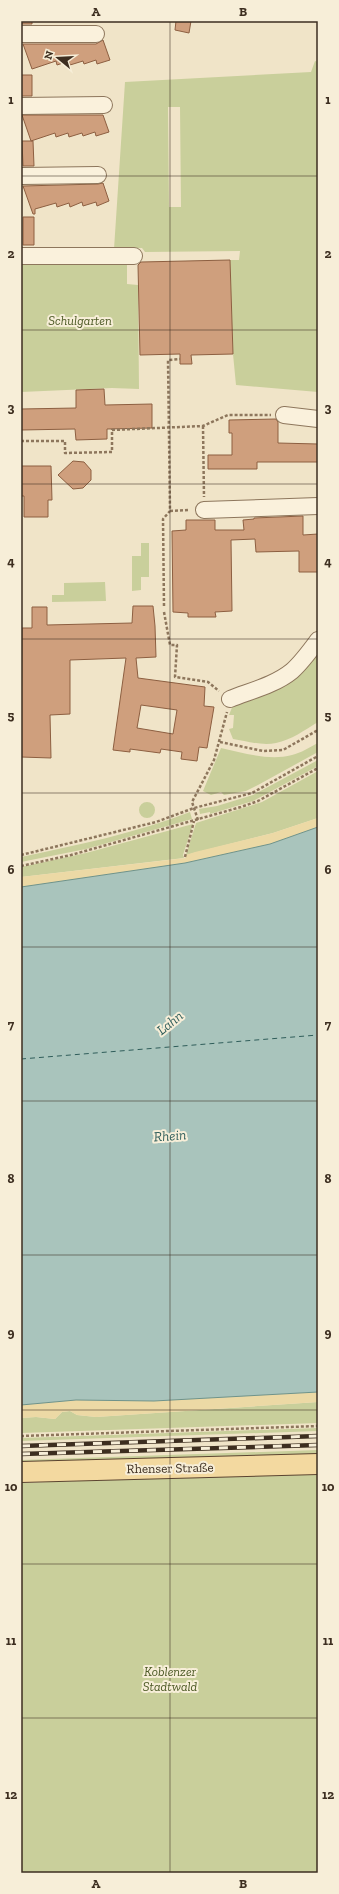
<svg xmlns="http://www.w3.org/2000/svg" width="339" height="1894" font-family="'Zilla Slab',serif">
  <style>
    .green { fill: #c9cf9b; fill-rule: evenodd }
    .sand { fill: #ecd9a5 }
    .water { fill: #a9c4bc; stroke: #6f938a }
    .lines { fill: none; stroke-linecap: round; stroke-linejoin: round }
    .ferry { stroke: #2f5d5a; stroke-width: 1; stroke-dasharray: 5 4; stroke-linecap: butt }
    .building { fill: #cf9f7d; stroke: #8d5f41; fill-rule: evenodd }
    .minor-casing { stroke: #8d765c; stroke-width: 18 }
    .major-casing { stroke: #5b4430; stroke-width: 22 }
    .path { stroke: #8d765c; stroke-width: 2.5; stroke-dasharray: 3 2; stroke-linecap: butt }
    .minor { stroke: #faf1dc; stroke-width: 16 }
    .major { stroke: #f3d9a0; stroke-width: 20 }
    .rail-casing { stroke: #3d2e20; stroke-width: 4.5 }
    .rail { stroke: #f7eed8; stroke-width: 3; stroke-dasharray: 9; stroke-linecap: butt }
    .grid { fill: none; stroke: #3d2e20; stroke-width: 1; stroke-opacity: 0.55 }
    .labels { text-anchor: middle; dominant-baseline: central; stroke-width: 4; stroke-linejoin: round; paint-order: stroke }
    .park-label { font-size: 13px; font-style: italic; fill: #4d5a26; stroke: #f7eed8 }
    .street-label { font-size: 13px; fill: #3d2e20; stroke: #f7eed8 }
    .water-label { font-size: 14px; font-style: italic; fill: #2f5d5a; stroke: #f7eed8 }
    .neatline { fill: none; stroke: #3d2e20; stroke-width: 1.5 }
    .grid-label { font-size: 13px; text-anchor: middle; font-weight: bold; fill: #3d2e20 }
  </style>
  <rect width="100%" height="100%" fill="#f0e4c8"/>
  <path class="green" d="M 315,61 L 318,62 L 318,392 L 236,385 L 233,354 L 230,260 L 239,260 L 240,251 L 145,252 L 142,248 L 114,249 L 125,82 L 311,72 ZM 168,107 L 180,107 L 181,207 L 169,207 Z
    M 127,260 L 127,284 L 138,285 L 139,389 L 112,388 L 21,392 L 21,261 Z
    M 141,543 L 149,543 L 149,577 L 141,577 L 141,590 L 132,591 L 132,556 L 141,556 Z
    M 105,582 L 106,601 L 52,602 L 52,595 L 64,595 L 64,583 Z
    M 318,648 L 318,722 C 305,730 291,740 276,743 C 262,746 246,741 233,739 L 229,729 L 233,728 L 234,715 L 229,715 L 233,705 Z
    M 318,743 L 318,752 L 258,785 L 246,791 L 224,795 L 221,792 L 211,795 L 203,791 L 221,748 C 244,753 269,761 292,755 C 301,753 310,747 318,743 Z
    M 318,760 L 318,766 L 253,801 L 210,814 L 210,812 L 200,814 L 199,809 L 217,806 L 253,795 Z
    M 318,771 L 318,818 L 273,833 L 186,855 L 196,823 L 262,802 Z
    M139 810a8 8 0 1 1 16 0a8 8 0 1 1-16 0Z
    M 190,812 L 192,819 L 86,849 L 21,862 L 21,857 C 78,845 136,833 190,812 Z
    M 193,824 L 183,855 L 184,858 L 21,877 L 21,867 L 86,853 Z
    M 318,1402 L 318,1423 L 21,1433 L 21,1418 L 36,1417 L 55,1419 L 62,1412 L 70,1411 L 77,1415 L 96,1417 Z
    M 318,1428 L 318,1431 L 21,1441 L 21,1438 Z
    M 318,1450 L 318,1458 L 21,1467 L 21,1460 Z
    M 318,1473 L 318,1873 L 21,1873 L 21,1483 Z"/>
  <path class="sand" d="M 318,818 L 318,827 L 270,844 L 185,863 L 21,887 L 21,877 L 186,858 L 186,855 L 195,852 L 273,833 Z
    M 318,1392 L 318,1402 L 96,1417 L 77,1415 L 70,1411 L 62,1412 L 55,1419 L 36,1417 L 21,1418 L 21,1405 L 76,1400 L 154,1401 Z"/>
  <path class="water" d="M 318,827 L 318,1392 L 154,1401 L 76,1400 L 21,1405 L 21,887 L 185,863 L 270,844 Z"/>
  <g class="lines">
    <path class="ferry" d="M 21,1059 L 318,1035"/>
  </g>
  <path class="building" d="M 22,21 L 32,21 L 32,24 L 22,24 Z
    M 176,21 L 191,21 L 189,33 L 175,30 Z
    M 103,40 L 110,60 L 97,64 L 96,60 L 84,64 L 83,61 L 70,65 L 69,61 L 57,65 L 56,61 L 32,69 L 23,44 L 96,44 Z
    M 21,75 L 32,75 L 32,96 L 21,96 Z
    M 22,115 L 103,115 L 109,132 L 96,136 L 95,132 L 83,136 L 82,133 L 69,137 L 68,133 L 56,137 L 55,133 L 31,141 Z
    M 22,141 L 33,141 L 34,166 L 23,166 Z
    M 103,183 L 109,201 L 97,206 L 96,202 L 83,206 L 82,202 L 70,207 L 69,203 L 57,207 L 56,203 L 35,209 L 35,214 L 33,214 L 23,186 L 98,184 Z
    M 23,217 L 34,217 L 34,245 L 23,245 Z
    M 230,260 L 233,354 L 191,355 L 192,364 L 180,364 L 180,354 L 140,355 L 138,265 L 141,262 Z
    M 104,389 L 105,405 L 152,404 L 152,428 L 107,429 L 107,439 L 76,440 L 75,429 L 21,430 L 21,409 L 76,408 L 76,390 Z
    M 276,419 L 278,422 L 278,443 L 318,444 L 318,462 L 257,462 L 257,469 L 208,469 L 208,455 L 232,455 L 232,433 L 229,433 L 229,420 Z
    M 73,461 L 84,462 L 91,470 L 91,480 L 83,488 L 73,489 L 58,475 Z
    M 21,466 L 51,466 L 52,500 L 48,500 L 48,517 L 24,517 L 24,496 L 21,496 Z
    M 303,516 L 303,535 L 318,534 L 318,572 L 299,572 L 299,551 L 256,552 L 255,539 L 231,540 L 232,611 L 215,612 L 216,617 L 188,617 L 188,613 L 173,612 L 172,531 L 186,530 L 186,520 L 215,520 L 215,530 L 244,530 L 243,520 L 254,519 L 254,518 Z
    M 133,606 L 153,606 L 155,626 L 156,657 L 136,658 L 138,678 L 205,687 L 204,706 L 214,707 L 207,748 L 199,747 L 197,761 L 181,759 L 182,752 L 161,749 L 160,753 L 130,749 L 130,752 L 113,750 L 126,658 L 70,660 L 70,714 L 50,715 L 51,758 L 21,757 L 22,628 L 32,628 L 32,607 L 47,607 L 47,625 L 132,623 ZM 141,705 L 177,710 L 173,734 L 137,728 Z"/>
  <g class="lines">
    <g class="minor-casing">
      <path id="minor" d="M 21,34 L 96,34
        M 21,106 L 104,105
        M 21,176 L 98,175
        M 21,256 L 134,256
        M 284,415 L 318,419
        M 204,510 L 318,506
        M 230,699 C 250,691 275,685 292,671 C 302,662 310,651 318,640"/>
    </g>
    <g class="major-casing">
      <path id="major" d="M 21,1472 L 318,1464"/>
    </g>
    <path class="path" d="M 203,426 L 204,497
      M 21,441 L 65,441 L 65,453 L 112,452 L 112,430 L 203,426 L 228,415 L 271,415
      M 170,511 L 190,510
      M 164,606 L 163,519 L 170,511 L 168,360 L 180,359
      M 164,612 L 170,645 L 177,645 L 175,677 L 208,682 L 219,691
      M 220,742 L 263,751 L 283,750 L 318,730
      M 198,820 L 192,802 L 214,760 L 227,712
      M 21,855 L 156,822 L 194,808 L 252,793 L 318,756
      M 185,857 L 194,821
      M 21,866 L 71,855 L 241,807 L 258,801 L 318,768
      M 21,1436 L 318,1426"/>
    <use href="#minor" class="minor"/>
    <use href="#major" class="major"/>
    <g class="rail-casing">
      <path id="rail" d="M 21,1446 L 318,1436
        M 21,1454 L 318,1445"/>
    </g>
    <use href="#rail" class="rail"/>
  </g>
  <path class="grid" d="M 170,21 L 170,1873M 21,176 L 318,176M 21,330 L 318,330M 21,484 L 318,484M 21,639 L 318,639M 21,793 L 318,793M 21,947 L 318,947M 21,1101 L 318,1101M 21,1255 L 318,1255M 21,1410 L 318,1410M 21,1564 L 318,1564M 21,1718 L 318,1718"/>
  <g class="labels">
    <g class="park-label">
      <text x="80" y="320">Schulgarten</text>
      <text x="170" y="1671">Koblenzer<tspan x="170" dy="15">Stadtwald</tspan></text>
    </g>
    <g class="street-label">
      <text transform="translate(170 1468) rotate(-1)">Rhenser Straße</text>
    </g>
    <g class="water-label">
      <text transform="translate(170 1023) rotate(-39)">Lahn</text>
      <text transform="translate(170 1136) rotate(-4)">Rhein</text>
    </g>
  </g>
  <rect width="339" height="1894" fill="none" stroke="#f7eed8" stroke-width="44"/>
  <g transform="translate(58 58) rotate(288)" stroke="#f7eed8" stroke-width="3" paint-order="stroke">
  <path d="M0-3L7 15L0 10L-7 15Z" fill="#3d2e20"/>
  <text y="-6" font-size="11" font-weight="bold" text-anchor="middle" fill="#3d2e20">N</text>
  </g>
  <rect x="22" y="22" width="295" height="1850" class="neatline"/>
  <g class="grid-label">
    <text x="96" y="16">A</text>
    <text x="243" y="16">B</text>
    <text x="11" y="104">1</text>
    <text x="328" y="104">1</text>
    <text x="11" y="258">2</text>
    <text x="328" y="258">2</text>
    <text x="11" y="412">3</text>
    <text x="328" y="412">3</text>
    <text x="11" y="566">4</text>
    <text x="328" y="566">4</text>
    <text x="11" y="720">5</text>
    <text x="328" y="720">5</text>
    <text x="11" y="874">6</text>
    <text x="328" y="874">6</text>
    <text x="11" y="1029">7</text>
    <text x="328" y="1029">7</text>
    <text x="11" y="1183">8</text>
    <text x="328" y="1183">8</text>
    <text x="11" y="1337">9</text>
    <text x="328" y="1337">9</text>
    <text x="11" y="1491">10</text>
    <text x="328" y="1491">10</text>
    <text x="11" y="1645">11</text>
    <text x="328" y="1645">11</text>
    <text x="11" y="1799">12</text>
    <text x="328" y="1799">12</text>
    <text x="96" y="1888">A</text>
    <text x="243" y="1888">B</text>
  </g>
</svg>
